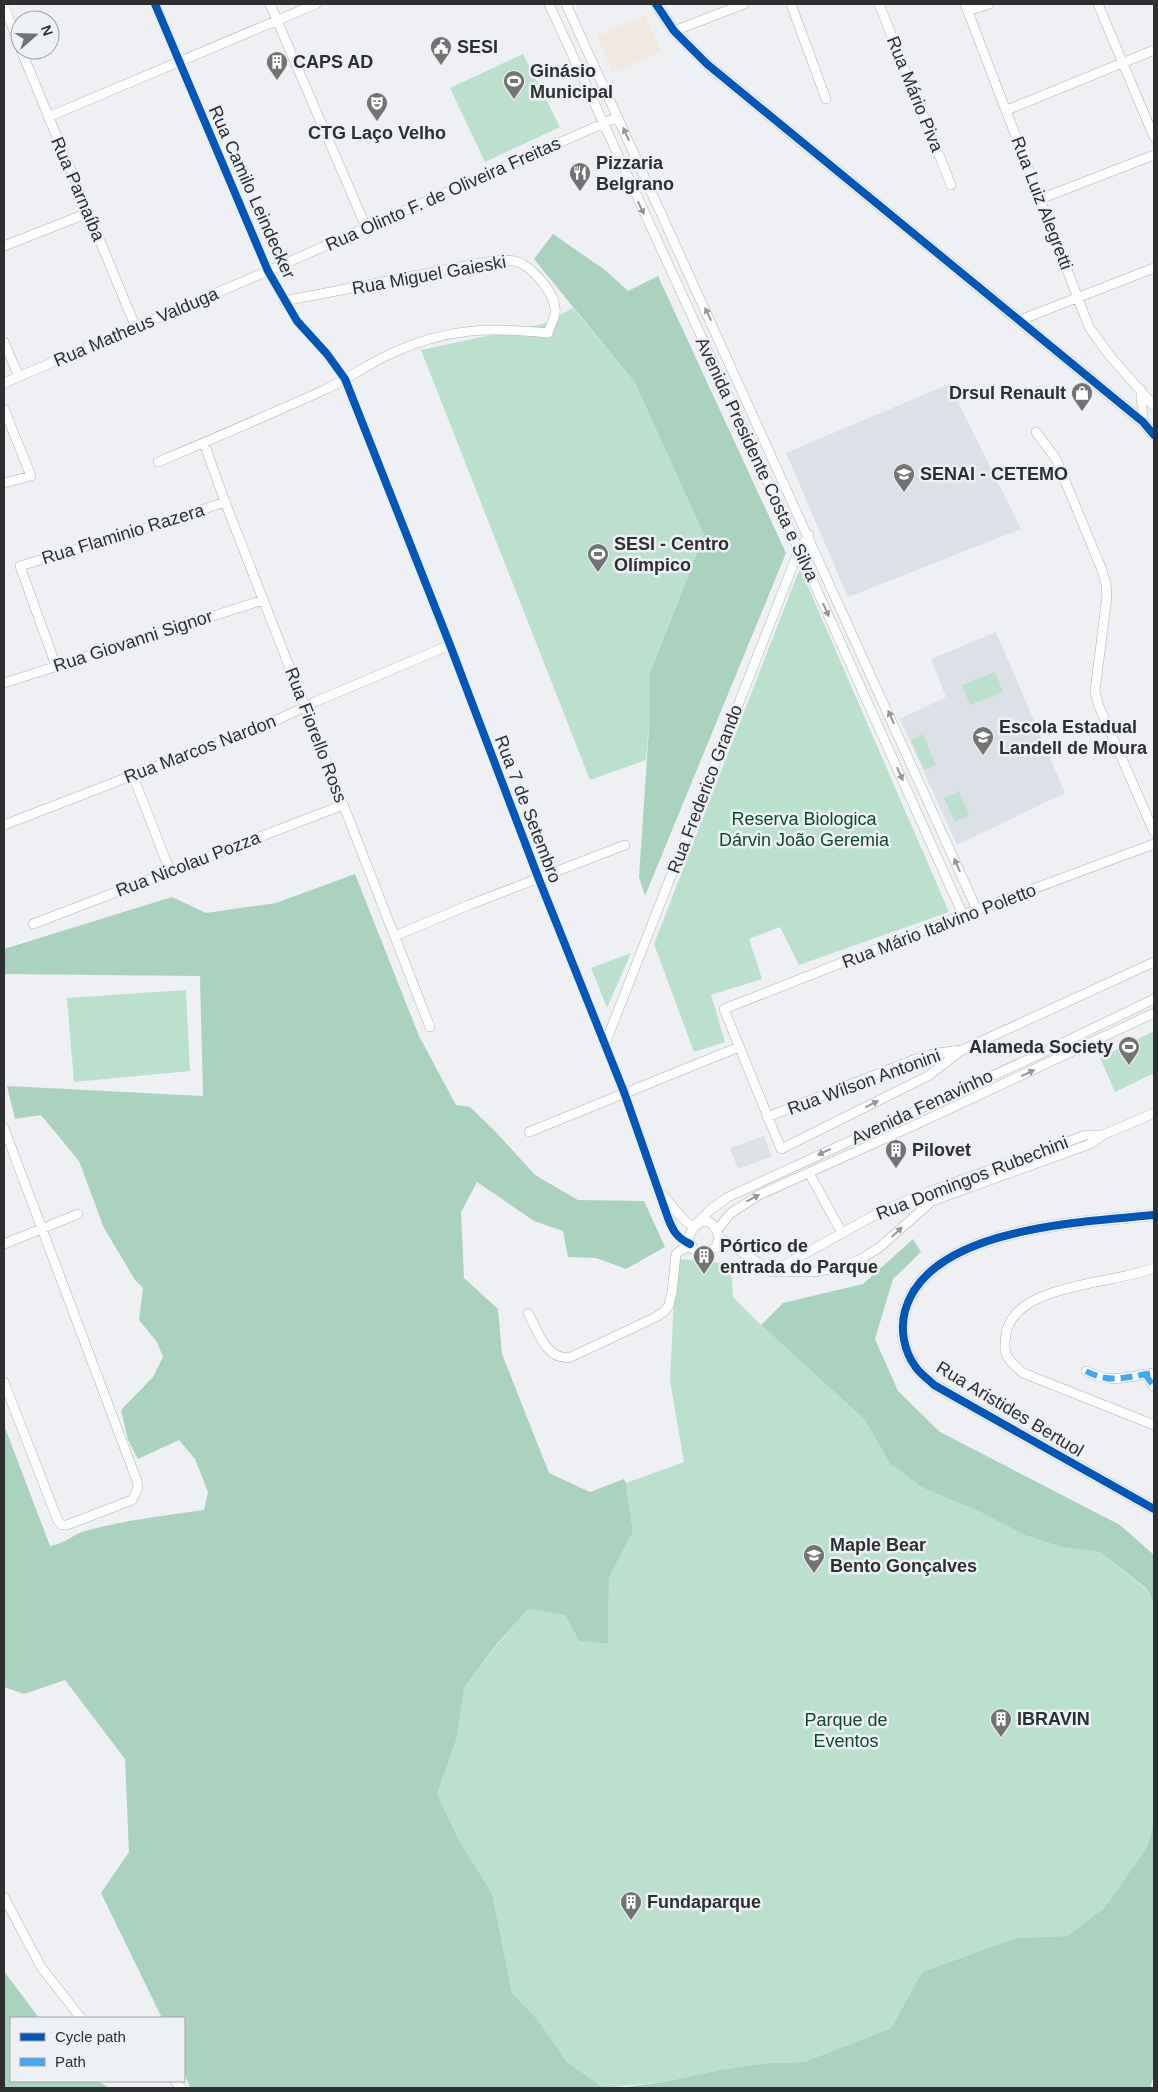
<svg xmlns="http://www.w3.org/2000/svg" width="1158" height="2092" font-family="Arial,sans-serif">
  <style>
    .commercial { fill: #f1e9e0 }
    .built { fill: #dce1e7 }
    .green { fill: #bbe1ce }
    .forest { fill: #aad3bf }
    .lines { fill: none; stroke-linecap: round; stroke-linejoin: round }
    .minor-casing { stroke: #b0b2b4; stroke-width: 10 }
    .major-casing { stroke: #c5bdbe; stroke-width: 12 }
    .minor { stroke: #fcfdfd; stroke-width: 9 }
    .major { stroke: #f6f2f2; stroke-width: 11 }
    .quiet { stroke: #3fa9f5; stroke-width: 6; stroke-dasharray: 12 6; stroke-linecap: butt }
    .cycleway-casing { stroke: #edf0f4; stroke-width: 11 }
    .cycleway { stroke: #0057b8; stroke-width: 8 }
    .oneway { fill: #959696 }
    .labels { text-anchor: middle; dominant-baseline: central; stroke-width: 5; stroke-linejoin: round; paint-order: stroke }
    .poi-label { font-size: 18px; font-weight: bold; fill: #2e2f30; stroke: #edf0f4; text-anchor: start }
    .street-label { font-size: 18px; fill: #2e2f30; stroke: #edf0f4 }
    .park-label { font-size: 18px; fill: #0d492f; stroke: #edf0f4 }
  </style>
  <rect width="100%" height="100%" fill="#eef0f3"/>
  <path class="commercial" d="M 645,15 L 661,52 L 613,73 L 597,36 Z"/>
  <path class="built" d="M 949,384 L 1021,529 L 848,597 L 786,453 Z
    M 996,632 L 1065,793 L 957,845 L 900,719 L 946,697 L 931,659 Z
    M 764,1136 L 772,1156 L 738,1169 L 730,1148 Z"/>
  <path class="green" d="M 523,54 L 560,127 L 485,162 L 450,88 Z
    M 573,308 L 635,383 L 704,535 L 650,673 L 650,713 L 646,760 L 590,780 L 421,350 L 543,324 Z
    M 800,568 L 949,912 L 799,965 L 780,927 L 749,939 L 762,979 L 711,995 L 725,1042 L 694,1052 L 654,944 Z
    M 995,672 L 1003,692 L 970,705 L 962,685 Z
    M 923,734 L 936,765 L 924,770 L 911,740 Z
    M 959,791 L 969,815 L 955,822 L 944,798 Z
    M 631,953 L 607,1008 L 591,968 Z
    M 186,990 L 190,1071 L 74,1082 L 67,998 Z
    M 1154,1031 L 1154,1073 L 1115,1092 L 1100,1058 Z
    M 678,1259 L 731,1264 L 733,1297 L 761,1325 L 865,1420 L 890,1464 L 923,1488 L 980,1512 L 1024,1535 L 1061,1547 L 1100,1552 L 1147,1590 L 1154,1604 L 1154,1823 L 1147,1847 L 1105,1907 L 1067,1936 L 1016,1938 L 922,1972 L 891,2028 L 804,2062 L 768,2063 L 720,2070 L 663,2082 L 604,2088 L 567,2062 L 538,2020 L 512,1993 L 502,1945 L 461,1844 L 437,1794 L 457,1738 L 464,1688 L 492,1651 L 528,1608 L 565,1615 L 579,1641 L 608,1644 L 609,1577 L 633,1532 L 626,1483 L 684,1462 L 670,1381 L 674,1297 Z"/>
  <path class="forest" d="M 553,234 L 605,270 L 628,291 L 658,276 L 786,553 L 645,896 L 639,877 L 650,713 L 650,673 L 704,535 L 635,383 L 534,259 Z
    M 355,874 L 419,1036 L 456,1105 L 470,1107 L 495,1131 L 535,1175 L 578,1200 L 644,1201 L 665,1247 L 626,1269 L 596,1258 L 568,1257 L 563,1231 L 534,1221 L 477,1182 L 461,1212 L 464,1278 L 498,1309 L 502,1354 L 549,1473 L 590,1492 L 624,1479 L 626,1483 L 633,1532 L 609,1577 L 608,1644 L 579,1641 L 565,1615 L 528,1609 L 496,1645 L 464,1688 L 457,1738 L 437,1794 L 461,1844 L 492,1894 L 512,1993 L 538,2020 L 567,2062 L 604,2088 L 190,2088 L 184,2071 L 184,2018 L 162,2018 L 101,1893 L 129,1852 L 125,1759 L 65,1680 L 24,1694 L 4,1687 L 4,1425 L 50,1546 C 66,1543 72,1535 85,1531 C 124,1520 164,1516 204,1510 L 208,1492 L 195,1459 L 179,1440 L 138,1459 L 128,1440 L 121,1410 L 153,1377 L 163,1357 L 157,1342 L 139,1320 L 143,1288 L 135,1280 L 104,1228 L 79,1161 L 41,1115 L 15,1119 L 7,1086 L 203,1096 L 200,976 L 4,974 L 4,949 L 172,897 L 206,913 L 276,903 Z
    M 913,1239 L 921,1252 L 893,1279 L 875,1339 L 898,1391 L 940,1432 L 1120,1525 L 1154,1555 L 1154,1604 L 1147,1589 L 1100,1552 L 1061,1547 L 1024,1535 L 980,1512 L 923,1488 L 890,1464 L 865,1420 L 761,1325 L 783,1303 L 863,1284 Z
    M 1154,1823 L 1154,2076 L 1150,2088 L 618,2088 L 663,2082 L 720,2070 L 768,2063 L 804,2062 L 891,2028 L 922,1972 L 1016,1938 L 1067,1936 L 1105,1907 L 1147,1847 Z
    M 4,1971 L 39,2018 L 11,2018 L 11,2081 L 98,2081 L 109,2088 L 4,2088 Z"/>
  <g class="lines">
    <g class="minor-casing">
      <path id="minor" d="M 155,4 L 268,271 L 297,321 L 327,354 L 345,379 L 450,645 L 538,877 L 624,1092 L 668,1218 C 673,1231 677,1238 690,1244
        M 270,4 L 366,227
        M 549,4 L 799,550 L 963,915
        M 566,4 L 977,910
        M 791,4 L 826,99
        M 879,4 L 951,185
        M 965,4 L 1089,327 L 1110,356 L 1154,406
        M 1098,4 L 1154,137
        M 4,6 L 20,46
        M 968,11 L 989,4
        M 674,31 L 744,4
        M 21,50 L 136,328
        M 1007,110 L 1154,50
        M 48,117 L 316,4
        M 1040,199 L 1154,155
        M 4,246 L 88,213
        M 1020,320 L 1154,268
        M 4,342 L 19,377
        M 4,383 L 268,271 L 618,117
        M 1141,390 L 1143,422
        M 4,409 L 31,476 L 4,483
        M 1036,432 L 1056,459 L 1102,570 L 1106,584 L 1107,596 L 1095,691 L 1098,704 L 1154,832
        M 204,443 L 225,502 L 430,1027
        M 158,462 C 213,439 268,415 322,391 C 346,380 368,364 392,353 C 447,328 489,327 548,333 C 550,327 553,321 555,314 C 558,296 532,264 514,261 C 505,259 495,261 486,262 L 284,301
        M 56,666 L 20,566 L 134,532 L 225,502
        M 4,683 L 263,600
        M 133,776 L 170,871
        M 4,825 L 279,719 L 317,701 L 450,645
        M 1154,844 L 963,915 L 724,1009 L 781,1149 L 928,1076 L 962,1050 L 1154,962
        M 33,924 L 343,805
        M 395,936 L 469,905 L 625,845
        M 605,1044 L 799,550 L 809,535
        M 767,1117 L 916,1059 L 937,1053 L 961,1050
        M 4,1128 L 137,1481 L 138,1488 L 132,1500 L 67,1525 L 62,1525 L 58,1521 L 4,1382
        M 529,1132 L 739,1047
        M 809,1173 L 842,1233
        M 661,1193 L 682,1218 L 693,1227
        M 696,1224 L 710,1210 L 728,1197 L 1040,1054 L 1154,999
        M 717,1230 L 731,1213 L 759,1195 L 915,1125 L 1154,1013
        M 719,1237 L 716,1247 L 707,1252 C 665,1254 707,1194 719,1237 L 772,1272
        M 4,1244 L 78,1214
        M 1154,1268 C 1116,1284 1014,1283 1006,1334 C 1002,1355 1008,1360 1023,1373 L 1154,1425
        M 772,1272 L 815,1272 L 844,1266 L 861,1259 L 880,1247 L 932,1201 L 1090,1144 L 1103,1135 L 1154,1113
        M 772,1272 L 882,1211 L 928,1192 L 1086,1135 L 1103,1135
        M 528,1313 C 537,1330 547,1362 571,1357 L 656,1317 L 665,1311 L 669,1305 L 672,1293 L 676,1254 L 681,1250 L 692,1246
        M 1086,1371 C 1111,1385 1128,1376 1154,1373
        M 1145,1374 L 1154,1387
        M 4,1897 L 41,1967 L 81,2018
        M 175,2081 L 181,2088"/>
    </g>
    <g class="major-casing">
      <path id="major" d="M 656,4 L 674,31 L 707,64 L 1143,422 L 1154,435
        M 1154,1215 C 1083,1222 928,1227 905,1311 C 900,1329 904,1351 915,1366 C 919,1373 928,1379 934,1385 L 1154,1509"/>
    </g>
    <use href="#minor" class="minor"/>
    <use href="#major" class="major"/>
    <path class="quiet" d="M 1086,1371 C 1111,1385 1128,1376 1154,1373
      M 1145,1374 L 1154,1387"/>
    <g class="cycleway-casing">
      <path id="cycleway" d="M 155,4 L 268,271 L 297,321 L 327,354 L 345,379 L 450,645 L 538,877 L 624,1092 L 668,1218 C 673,1231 677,1238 690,1244
        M 656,4 L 674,31 L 707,64 L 1143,422 L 1154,435
        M 1154,1215 C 1083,1222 928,1227 905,1311 C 900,1329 904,1351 915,1366 C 919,1373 928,1379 934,1385 L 1154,1509"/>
    </g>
    <use href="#cycleway" class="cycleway"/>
  </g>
  <defs><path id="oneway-solid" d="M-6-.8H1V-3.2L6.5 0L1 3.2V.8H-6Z" transform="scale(1.25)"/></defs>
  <g class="oneway">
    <use href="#oneway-solid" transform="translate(626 134) rotate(-114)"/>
    <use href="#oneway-solid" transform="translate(641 208) rotate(65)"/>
    <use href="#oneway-solid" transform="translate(708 314) rotate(-115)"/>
    <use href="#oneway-solid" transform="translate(826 610) rotate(66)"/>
    <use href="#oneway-solid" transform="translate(891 717) rotate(-114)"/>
    <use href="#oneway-solid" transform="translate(900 774) rotate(66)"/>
    <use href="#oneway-solid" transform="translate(957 865) rotate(-114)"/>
    <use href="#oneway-solid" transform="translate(1028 1073) rotate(-25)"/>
    <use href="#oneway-solid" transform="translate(872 1104) rotate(-26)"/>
    <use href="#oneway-solid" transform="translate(824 1152) rotate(155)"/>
    <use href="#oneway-solid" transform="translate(753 1198) rotate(-28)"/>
    <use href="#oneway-solid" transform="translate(897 1232) rotate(-43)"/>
  </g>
  <defs>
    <g id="civic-pin" transform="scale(1.125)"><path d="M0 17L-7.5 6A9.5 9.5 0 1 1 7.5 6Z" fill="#717374" stroke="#edf0f4"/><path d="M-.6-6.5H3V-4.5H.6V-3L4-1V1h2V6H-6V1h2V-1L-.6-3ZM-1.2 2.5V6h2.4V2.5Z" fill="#fff"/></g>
    <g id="building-pin" transform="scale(1.125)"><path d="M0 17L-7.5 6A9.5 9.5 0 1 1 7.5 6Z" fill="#717374" stroke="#edf0f4"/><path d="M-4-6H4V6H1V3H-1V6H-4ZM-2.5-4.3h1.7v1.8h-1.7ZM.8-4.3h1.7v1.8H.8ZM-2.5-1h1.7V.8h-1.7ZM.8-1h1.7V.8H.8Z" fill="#fff"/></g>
    <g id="stadium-pin" transform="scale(1.125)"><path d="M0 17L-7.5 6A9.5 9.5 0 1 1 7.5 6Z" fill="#717374" stroke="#edf0f4"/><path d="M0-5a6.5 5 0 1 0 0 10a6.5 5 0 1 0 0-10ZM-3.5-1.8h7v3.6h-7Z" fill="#fff"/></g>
    <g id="theatre-pin" transform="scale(1.125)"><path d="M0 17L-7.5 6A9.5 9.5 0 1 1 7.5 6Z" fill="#717374" stroke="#edf0f4"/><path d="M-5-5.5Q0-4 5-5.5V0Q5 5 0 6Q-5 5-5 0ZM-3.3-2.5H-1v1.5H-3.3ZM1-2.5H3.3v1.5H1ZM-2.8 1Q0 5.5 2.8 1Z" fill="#fff"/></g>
    <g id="restaurant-pin" transform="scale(1.125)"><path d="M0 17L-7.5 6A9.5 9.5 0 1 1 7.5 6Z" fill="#717374" stroke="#edf0f4"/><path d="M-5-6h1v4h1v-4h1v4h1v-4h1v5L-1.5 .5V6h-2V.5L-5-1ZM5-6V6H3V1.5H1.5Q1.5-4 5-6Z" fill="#fff"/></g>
    <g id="shop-pin" transform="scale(1.125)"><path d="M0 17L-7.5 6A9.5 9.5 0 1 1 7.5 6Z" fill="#717374" stroke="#edf0f4"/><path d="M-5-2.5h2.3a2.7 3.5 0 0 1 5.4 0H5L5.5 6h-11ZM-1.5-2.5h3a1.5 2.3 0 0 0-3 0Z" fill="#fff"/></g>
    <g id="university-pin" transform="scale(1.125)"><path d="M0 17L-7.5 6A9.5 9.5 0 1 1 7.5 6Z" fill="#717374" stroke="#edf0f4"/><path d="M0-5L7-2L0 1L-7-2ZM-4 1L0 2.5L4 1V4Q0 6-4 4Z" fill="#fff"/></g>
    <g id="school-pin" transform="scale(1.125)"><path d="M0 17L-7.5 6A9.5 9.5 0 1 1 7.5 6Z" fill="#717374" stroke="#edf0f4"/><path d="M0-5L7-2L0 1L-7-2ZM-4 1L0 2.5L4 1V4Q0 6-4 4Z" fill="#fff"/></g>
  </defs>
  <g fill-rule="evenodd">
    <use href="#civic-pin" x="441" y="47"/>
    <use href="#building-pin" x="277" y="62"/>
    <use href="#stadium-pin" x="514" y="81"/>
    <use href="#theatre-pin" x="377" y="103"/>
    <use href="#restaurant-pin" x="580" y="173"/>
    <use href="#shop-pin" x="1082" y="393"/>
    <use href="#university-pin" x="904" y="474"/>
    <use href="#stadium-pin" x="598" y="554"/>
    <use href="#school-pin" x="983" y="737"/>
    <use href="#stadium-pin" x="1129" y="1047"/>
    <use href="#building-pin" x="896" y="1150"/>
    <use href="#building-pin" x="704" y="1256"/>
    <use href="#school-pin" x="814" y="1555"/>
    <use href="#building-pin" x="1001" y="1719"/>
    <use href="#building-pin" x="631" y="1902"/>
  </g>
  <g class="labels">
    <g class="poi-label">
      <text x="457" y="47">SESI</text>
      <text x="293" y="62">CAPS AD</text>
      <text x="530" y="71">Ginásio<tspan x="530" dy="21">Municipal</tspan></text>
      <text x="377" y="133" text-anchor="middle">CTG Laço Velho</text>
      <text x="596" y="163">Pizzaria<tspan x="596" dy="21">Belgrano</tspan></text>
      <text x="1066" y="393" text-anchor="end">Drsul Renault</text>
      <text x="920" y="474">SENAI - CETEMO</text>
      <text x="614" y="544">SESI - Centro<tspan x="614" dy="21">Olímpico</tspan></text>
      <text x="999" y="727">Escola Estadual<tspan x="999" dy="21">Landell de Moura</tspan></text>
      <text x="1113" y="1047" text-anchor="end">Alameda Society</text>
      <text x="912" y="1150">Pilovet</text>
      <text x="720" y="1246">Pórtico de<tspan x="720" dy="21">entrada do Parque</tspan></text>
      <text x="830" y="1545">Maple Bear<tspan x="830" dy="21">Bento Gonçalves</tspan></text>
      <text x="1017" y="1719">IBRAVIN</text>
      <text x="647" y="1902">Fundaparque</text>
    </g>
    <g class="street-label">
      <text transform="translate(915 94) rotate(68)">Rua Mário Piva</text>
      <text transform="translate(78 189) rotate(67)">Rua Parnaíba</text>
      <text transform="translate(252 192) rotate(66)">Rua Camilo Leindecker</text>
      <text transform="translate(443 194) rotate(-24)">Rua Olinto F. de Oliveira Freitas</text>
      <text transform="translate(1042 203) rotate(69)">Rua Luiz Alegretti</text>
      <text transform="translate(429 275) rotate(-10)">Rua Miguel Gaieski</text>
      <text transform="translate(136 327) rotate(-23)">Rua Matheus Valduga</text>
      <text transform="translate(757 459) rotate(65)">Avenida Presidente Costa e Silva</text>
      <text transform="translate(123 534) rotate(-17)">Rua Flaminio Razera</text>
      <text transform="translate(133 641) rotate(-18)">Rua Giovanni Signor</text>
      <text transform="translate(316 735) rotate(69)">Rua Fiorello Ross</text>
      <text transform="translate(200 749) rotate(-21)">Rua Marcos Nardon</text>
      <text transform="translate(705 789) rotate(-69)">Rua Frederico Grando</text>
      <text transform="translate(528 809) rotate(69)">Rua 7 de Setembro</text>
      <text transform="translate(188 864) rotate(-21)">Rua Nicolau Pozza</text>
      <text transform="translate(939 926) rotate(-21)">Rua Mário Italvino Poletto</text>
      <text transform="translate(864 1082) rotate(-20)">Rua Wilson Antonini</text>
      <text transform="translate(922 1107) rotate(-25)">Avenida Fenavinho</text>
      <text transform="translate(972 1178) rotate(-21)">Rua Domingos Rubechini</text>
      <text transform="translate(1010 1409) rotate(31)">Rua Aristides Bertuol</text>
    </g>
    <g class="park-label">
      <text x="804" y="819">Reserva Biologica<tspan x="804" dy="21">Dárvin João Geremia</tspan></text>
      <text x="846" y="1720">Parque de<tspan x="846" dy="21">Eventos</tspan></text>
    </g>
  </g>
  <rect width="1158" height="2092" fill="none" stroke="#2e2f30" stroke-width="10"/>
  <rect x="10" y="2017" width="175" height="65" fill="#edf0f4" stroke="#a1a3a6"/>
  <rect x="20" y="2033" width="25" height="8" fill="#0057b8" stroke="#a1a3a6"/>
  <text x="55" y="2042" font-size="15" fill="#2e2f30">Cycle path</text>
  <rect x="20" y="2058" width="25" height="8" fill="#3fa9f5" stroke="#a1a3a6"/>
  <text x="55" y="2067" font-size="15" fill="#2e2f30">Path</text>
  <g transform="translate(35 35) rotate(70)"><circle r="24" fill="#edf0f4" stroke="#a1a3a6"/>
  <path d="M0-4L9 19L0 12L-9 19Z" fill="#717374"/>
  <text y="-8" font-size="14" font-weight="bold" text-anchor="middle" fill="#2e2f30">N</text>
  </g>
</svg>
